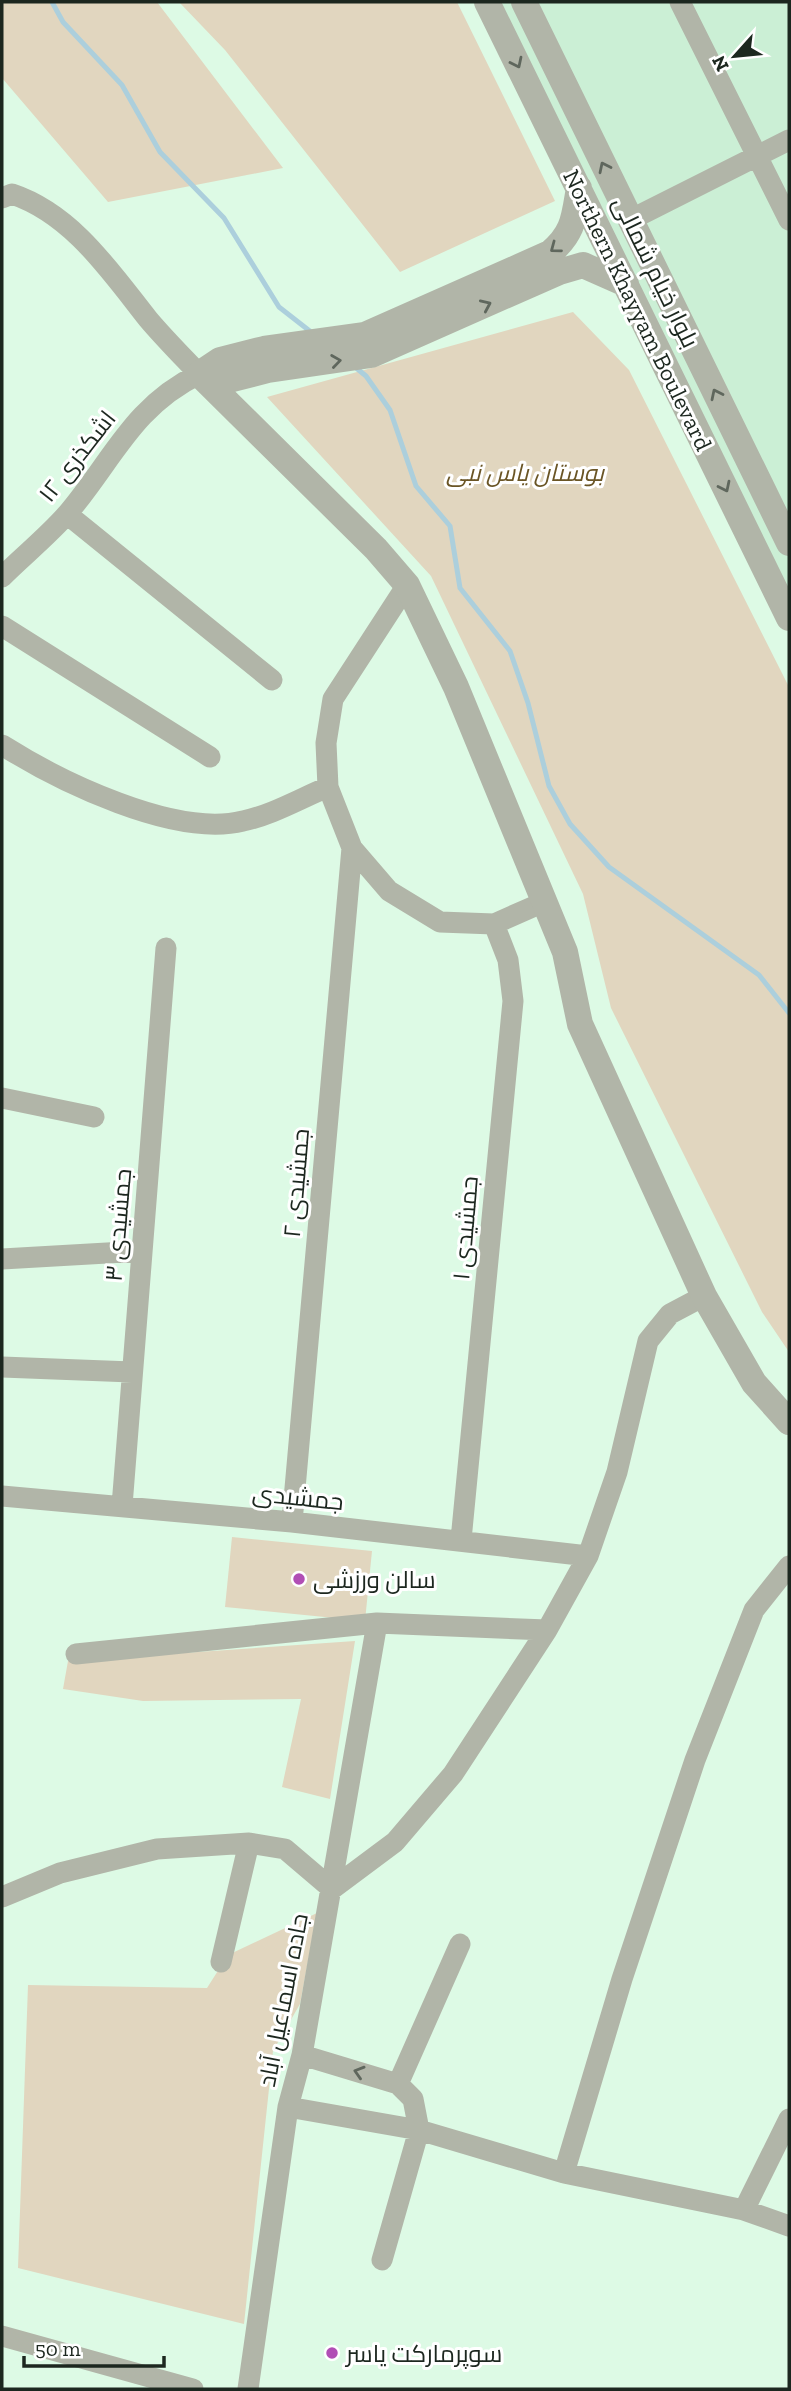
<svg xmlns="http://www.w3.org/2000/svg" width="791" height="2391" font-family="'Zilla Slab',Cairo,serif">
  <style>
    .built { fill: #cbefd5 }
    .green { fill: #e1d6bf }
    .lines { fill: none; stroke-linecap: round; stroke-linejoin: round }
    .stream { stroke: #accfdc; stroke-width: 5 }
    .minor { stroke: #b1b5a8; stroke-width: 21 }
    .tertiary { stroke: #b1b5a8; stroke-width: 26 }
    .oneway { stroke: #5f675d }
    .poi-dot { fill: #b14eb5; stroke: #fff; stroke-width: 2.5 }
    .labels { text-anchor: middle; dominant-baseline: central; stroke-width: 6; stroke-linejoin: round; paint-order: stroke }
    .street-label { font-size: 24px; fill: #1c271f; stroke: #fff }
    .park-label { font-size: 24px; font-style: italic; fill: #6a5525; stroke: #fff }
    .poi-label { font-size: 24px; fill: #1c271f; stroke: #fff; text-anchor: start }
  </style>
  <rect width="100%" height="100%" fill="#ddfae5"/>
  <path class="built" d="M 492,2 L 789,2 L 789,601 Z"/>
  <path class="green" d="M 2,2 L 157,2 L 283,168 L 108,202 L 2,78 Z
    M 179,2 L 457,2 L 555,201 L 400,272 L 225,50 Z
    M 573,312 L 629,370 L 789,687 L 789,1352 L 762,1312 L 611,1008 L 583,894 L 431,576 L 267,397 Z
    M 232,1537 L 372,1551 L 365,1621 L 225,1607 Z
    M 355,1641 L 330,1799 L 282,1787 L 301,1699 L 143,1701 L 63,1689 L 68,1661 Z
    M 317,1913 L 300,2004 L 273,2051 L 244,2324 L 18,2268 L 28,1985 L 207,1988 L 228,1955 Z"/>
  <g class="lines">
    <path class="stream" d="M 52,2 L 63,22 L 122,85 L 160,152 L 224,218 L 279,307 L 311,332
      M 355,367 L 366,376 L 390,410 L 416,486 L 450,526 L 460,588 L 510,651 L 528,703 L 549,786 L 570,824 L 609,867 L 759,975 L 789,1013"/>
    <path class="minor" d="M 680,2 L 789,220
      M 2,198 L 12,194 C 72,214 110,271 148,319 C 164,338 182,356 199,374 C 132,407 113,460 68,513 C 48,536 23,556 2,577
      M 630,220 L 789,140
      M 67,514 L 272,680
      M 407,585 L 333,699 L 326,743 L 328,787 L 352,848 L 389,891 L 440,922 L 494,924 L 544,902
      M 2,626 L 210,757
      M 2,745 C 59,781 175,838 243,821 C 272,815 301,798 328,787
      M 2,1098 L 94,1117
      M 2,1259 L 142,1251
      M 2,1367 L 132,1372
      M 2,1496 L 292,1522 L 588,1556
      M 122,1506 L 166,948
      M 292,1522 L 352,848
      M 461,1540 L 513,1001 L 508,960 L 494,924
      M 76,1654 L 377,1623 L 547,1630
      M 2,1897 L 60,1873 L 157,1849 L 249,1843 L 285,1849 L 332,1889 L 395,1842 L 453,1774 L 547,1630 L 588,1556 L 617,1472 L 648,1341 L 670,1314 L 704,1296
      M 221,1962 L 249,1843
      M 302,2055 L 398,2084 L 413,2099 L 419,2130 L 382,2260
      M 398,2084 L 460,1944
      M 288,2107 L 419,2130 L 564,2173 L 744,2210 L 789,2226
      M 564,2173 L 622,1979 L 695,1760 L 754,1610 L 789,1566
      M 744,2210 L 789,2119
      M 2,2336 L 193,2389
      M 248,2389 L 288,2107 L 302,2055 L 377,1623"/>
    <path class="tertiary" d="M 487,2 L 789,618
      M 524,2 L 789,543
      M 199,374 L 376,549 L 407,585 L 456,687 L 565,952 L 580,1024 L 704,1296 L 754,1383 L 789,1422
      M 199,374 L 225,381 L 268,370 L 371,355 L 559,272 L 583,265 L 626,284
      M 199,374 L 220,360 L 264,349 L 365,335 L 550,253 C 574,233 574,217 579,188"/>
  </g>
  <defs><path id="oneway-chevron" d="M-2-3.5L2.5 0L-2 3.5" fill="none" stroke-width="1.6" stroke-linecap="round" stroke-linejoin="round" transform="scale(1.75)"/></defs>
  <g class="oneway">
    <use href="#oneway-chevron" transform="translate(517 63) rotate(64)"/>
    <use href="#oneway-chevron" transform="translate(604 167) rotate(-116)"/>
    <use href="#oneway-chevron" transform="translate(555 248) rotate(143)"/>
    <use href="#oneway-chevron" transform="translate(486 305) rotate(-24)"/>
    <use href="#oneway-chevron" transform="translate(336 361) rotate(-8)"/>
    <use href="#oneway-chevron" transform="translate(716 394) rotate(-116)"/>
    <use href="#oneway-chevron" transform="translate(725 487) rotate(64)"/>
    <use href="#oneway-chevron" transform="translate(359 2072) rotate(-163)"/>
  </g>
  <g class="poi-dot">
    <circle cx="299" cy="1579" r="7"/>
    <circle cx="332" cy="2353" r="7"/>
  </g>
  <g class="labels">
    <g class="street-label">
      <text transform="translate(656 272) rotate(64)">بلوار خیام شمالی</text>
      <text transform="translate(638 310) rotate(64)">Northern Khayyam Boulevard</text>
      <text transform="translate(77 456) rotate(-52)">اشکذری ۱۲</text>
      <text transform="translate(296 1183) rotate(-85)">جمشیدی ۲</text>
      <text transform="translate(118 1225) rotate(-85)">جمشیدی ۳</text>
      <text transform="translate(465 1228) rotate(-85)">جمشیدی ۱</text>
      <text transform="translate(298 1497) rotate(6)">جمشیدی</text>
      <text transform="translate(283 2000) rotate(-79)">جاده اسماعیل آباد</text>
    </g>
    <g class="park-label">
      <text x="525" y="472">بوستان یاس نبی</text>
    </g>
    <g class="poi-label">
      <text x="313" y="1579">سالن ورزشی</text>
      <text x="346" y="2353">سوپرمارکت یاسر</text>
    </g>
  </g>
  <rect width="791" height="2391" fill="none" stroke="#1c271f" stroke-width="7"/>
  <g transform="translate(735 56) rotate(243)" stroke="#ffffff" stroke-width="5" paint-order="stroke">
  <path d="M0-5L12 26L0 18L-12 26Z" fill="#1c271f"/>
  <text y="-10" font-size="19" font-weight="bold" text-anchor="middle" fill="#1c271f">N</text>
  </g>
  <path d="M24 2356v10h140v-10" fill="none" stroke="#1c271f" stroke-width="3.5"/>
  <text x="35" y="2356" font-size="21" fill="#1c271f" stroke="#ffffff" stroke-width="5" paint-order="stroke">50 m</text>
</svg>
